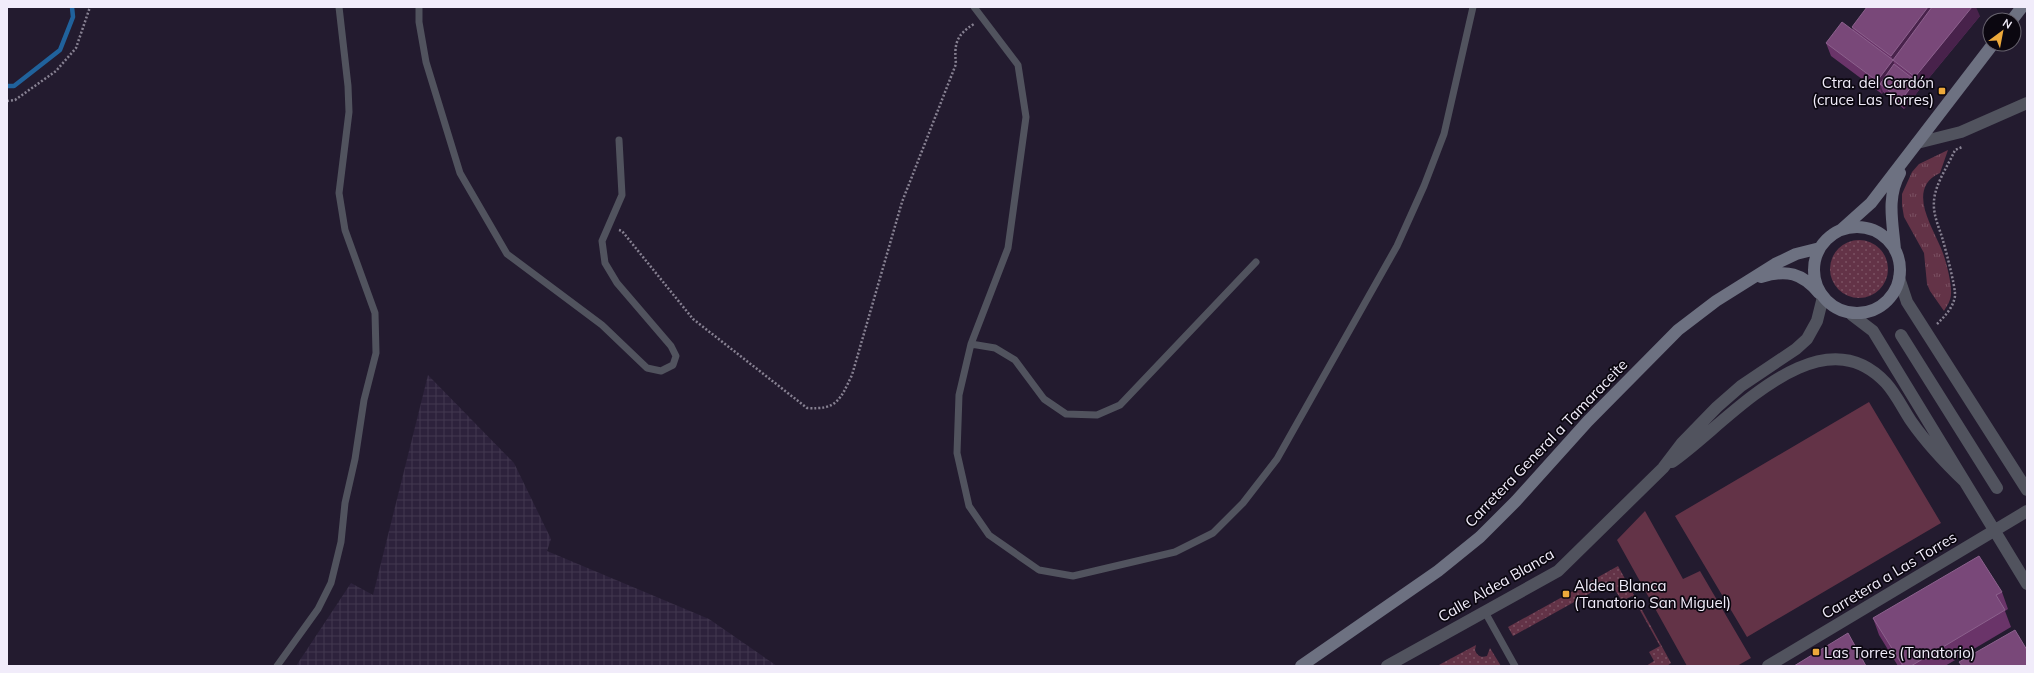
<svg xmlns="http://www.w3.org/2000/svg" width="2034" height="673" font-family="Mulish,sans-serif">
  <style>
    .industrial { fill: url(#industrial-grid) }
    .grass { fill: url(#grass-tufts) }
    .garden { fill: url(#garden-dots) }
    .pitch { fill: #633347 }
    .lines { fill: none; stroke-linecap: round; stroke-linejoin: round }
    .stream { stroke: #20629c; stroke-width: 4.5 }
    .path { stroke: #878192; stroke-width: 2.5; stroke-dasharray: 2 2; stroke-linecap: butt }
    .lane { stroke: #51535e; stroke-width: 7 }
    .street { stroke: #51535e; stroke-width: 12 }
    .secondary { stroke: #6d7181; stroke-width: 12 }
    .wall { fill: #6a3469 }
    .shaded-wall { fill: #48224b }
    .building { fill: #794879; stroke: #8c618d }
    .poi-dot { fill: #eda93b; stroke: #0b0710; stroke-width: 1.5 }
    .labels { text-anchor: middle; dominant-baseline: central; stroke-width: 3.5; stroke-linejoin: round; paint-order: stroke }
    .poi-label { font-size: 15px; fill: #f1ecfa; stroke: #0b0710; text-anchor: start }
    .street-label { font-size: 15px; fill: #f1ecfa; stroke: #0b0710 }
  </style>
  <defs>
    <pattern id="industrial-grid" width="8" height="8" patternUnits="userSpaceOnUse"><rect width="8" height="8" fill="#2d223c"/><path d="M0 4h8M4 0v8" fill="none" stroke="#42384f"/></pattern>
    <pattern id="grass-tufts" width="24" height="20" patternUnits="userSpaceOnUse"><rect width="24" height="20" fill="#633347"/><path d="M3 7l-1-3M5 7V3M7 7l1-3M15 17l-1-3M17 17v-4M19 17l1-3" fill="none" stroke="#7a5162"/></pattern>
    <pattern id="garden-dots" width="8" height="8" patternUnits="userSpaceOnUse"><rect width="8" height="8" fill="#633347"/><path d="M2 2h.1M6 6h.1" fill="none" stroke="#7a5162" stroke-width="1.8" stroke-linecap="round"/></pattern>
  </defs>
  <rect width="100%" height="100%" fill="#231b2f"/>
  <path class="industrial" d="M 428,375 L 514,463 L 551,539 L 547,551 L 709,619 L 777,666 L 296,666 L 351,583 L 373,595 Z"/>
  <path class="grass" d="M 1948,150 L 1940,173 C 1907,188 1931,224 1940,246 C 1945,256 1952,283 1951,294 C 1951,300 1947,306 1944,311 L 1930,291 L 1927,284 L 1924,253 L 1904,217 L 1902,205 L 1902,194 L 1912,172 L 1919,164 Z"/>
  <path class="garden" d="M1830 269a29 29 0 1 1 58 0a29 29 0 1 1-58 0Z
    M 1618,566 L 1671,663 L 1667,666 L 1646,666 L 1654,661 L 1649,652 L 1660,646 L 1632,596 L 1622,601 L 1610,582 L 1513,636 L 1508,627 Z
    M 1476,645 L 1475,650 C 1477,656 1481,658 1487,656 L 1490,648 L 1501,666 L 1437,666 Z"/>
  <path class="pitch" d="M 1869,402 L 1941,523 L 1747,637 L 1675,516 Z
    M 1645,511 L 1683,579 L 1700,571 L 1751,658 L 1737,666 L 1687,666 L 1617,540 Z"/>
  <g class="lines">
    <path class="stream" d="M 7,86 L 14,86 L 60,50 L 73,17 L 72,7"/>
    <path class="path" d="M 7,101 L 15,100 L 56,71 L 76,48 L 90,7
      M 619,230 L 622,231 L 693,319 L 807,408 C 837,410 840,400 852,375 L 902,202 L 956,64 C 954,44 956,35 974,24
      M 1937,324 C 1945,316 1953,308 1955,296 C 1956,288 1944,243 1941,234 C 1937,223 1933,212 1934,201 C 1935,184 1948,166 1955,150 L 1962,147"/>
    <path class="lane" d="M 419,7 L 419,22 L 426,62 L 460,173 L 507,254 L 602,325 L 647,368 L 661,371 L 673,365 L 676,356 L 671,346 L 617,283 L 605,263 L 602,241 L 622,195 L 619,140
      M 974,7 L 1018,65 L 1026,117 L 1008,248 L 971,344 L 959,395 L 957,453 L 969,506 L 989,535 L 1039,570 L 1073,576 L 1175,552 L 1213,533 L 1243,503 L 1277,459 L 1397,246 L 1424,186 L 1444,134 L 1473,7
      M 971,344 L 995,348 L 1015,360 L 1044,399 L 1066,414 L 1097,415 L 1120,405 L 1256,262
      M 1485,612 L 1515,666
      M 277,666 L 318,609 L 331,583 L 341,542 L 345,503 L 355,459 L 364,400 L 376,353 L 375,313 L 345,230 L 339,193 L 349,112 L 348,86 L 339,7"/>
    <path class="street" d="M 1917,143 L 1961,132 L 2027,103
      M 1899,278 L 1907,302 L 2027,490
      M 1852,315 L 1873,331 L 2027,584
      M 1901,335 L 1997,488
      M 1672,462 C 1726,425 1818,310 1886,383 C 1896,394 1903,409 1911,421 C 1927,444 1945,463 1965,482
      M 1387,666 L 1558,571 L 1663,468 L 1682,443 L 1717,407 L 1741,386 L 1796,349 L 1807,339 L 1817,321 L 1823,297
      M 1768,666 L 2027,511"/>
    <path class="secondary" d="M 2012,20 L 2022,7
      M1814 270a43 43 0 1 1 86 0a43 43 0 1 1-86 0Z
      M 1842,229 L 1871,203 L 1993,44
      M 1895,250 C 1893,223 1886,198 1900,173
      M 1761,277 C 1787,269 1802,273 1819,293
      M 1301,666 L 1438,571 L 1480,537 L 1516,501 L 1588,421 L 1678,330 L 1716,301 L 1775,264 L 1796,254 L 1820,248"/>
  </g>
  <path class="wall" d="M 1980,16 L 1919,90 L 1904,109 L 1883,92 L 1882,94 L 1831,56 L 1826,43 L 1853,31 L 1852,27 Z
    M 2002,592 L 2008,609 L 2005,611 L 2011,627 L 1945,666 L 1898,666 L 1879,635 L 1873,618 Z"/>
  <path class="shaded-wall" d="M 1928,7 L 1947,7 L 1893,60 L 1891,56 Z
    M 1972,7 L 1976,7 L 1980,16 L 1919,90 L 1915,77 Z
    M 1893,60 L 1897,73 L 1880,84 L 1883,92 L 1882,94 L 1877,81 Z
    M 1916,81 L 1919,90 L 1904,109 L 1901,100 Z"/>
  <path class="building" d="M 1867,7 L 1928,7 L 1891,56 L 1852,27 Z
    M 1932,7 L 1972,7 L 1915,77 L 1893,60 Z
    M 1842,22 L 1893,60 L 1877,81 L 1826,43 Z
    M 1894,64 L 1916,81 L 1901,100 L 1880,84 Z
    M 1979,556 L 2002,592 L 1996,595 L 2005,610 L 1911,666 L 1903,666 L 1873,618 Z
    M 2015,630 L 2027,650 L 2027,666 L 1962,666 L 1959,662 Z
    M 1848,633 L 1866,666 L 1794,666 Z"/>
  <g class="poi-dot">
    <rect x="1938" y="87" width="8" height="8" rx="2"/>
    <rect x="1562" y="590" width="8" height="8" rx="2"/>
    <rect x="1812" y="648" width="8" height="8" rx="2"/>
  </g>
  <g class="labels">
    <g class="poi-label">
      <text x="1934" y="82" text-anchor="end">Ctra. del Cardón<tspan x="1934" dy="17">(cruce Las Torres)</tspan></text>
      <text x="1574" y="585">Aldea Blanca<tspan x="1574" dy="17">(Tanatorio San Miguel)</tspan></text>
      <text x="1824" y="652">Las Torres (Tanatorio)</text>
    </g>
    <g class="street-label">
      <text transform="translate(1546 443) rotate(-46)">Carretera General a Tamaraceite</text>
      <text transform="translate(1889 575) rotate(-31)">Carretera a Las Torres</text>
      <text transform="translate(1496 585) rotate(-30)">Calle Aldea Blanca</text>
    </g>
  </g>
  <rect width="2034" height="673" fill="none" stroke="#f1ecfa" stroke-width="16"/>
  <g transform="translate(2002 32) rotate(32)"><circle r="19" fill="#0b0710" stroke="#67636e"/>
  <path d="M0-3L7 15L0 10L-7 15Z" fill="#eda93b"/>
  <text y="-6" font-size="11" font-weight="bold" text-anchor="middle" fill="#f1ecfa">N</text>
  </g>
</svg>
